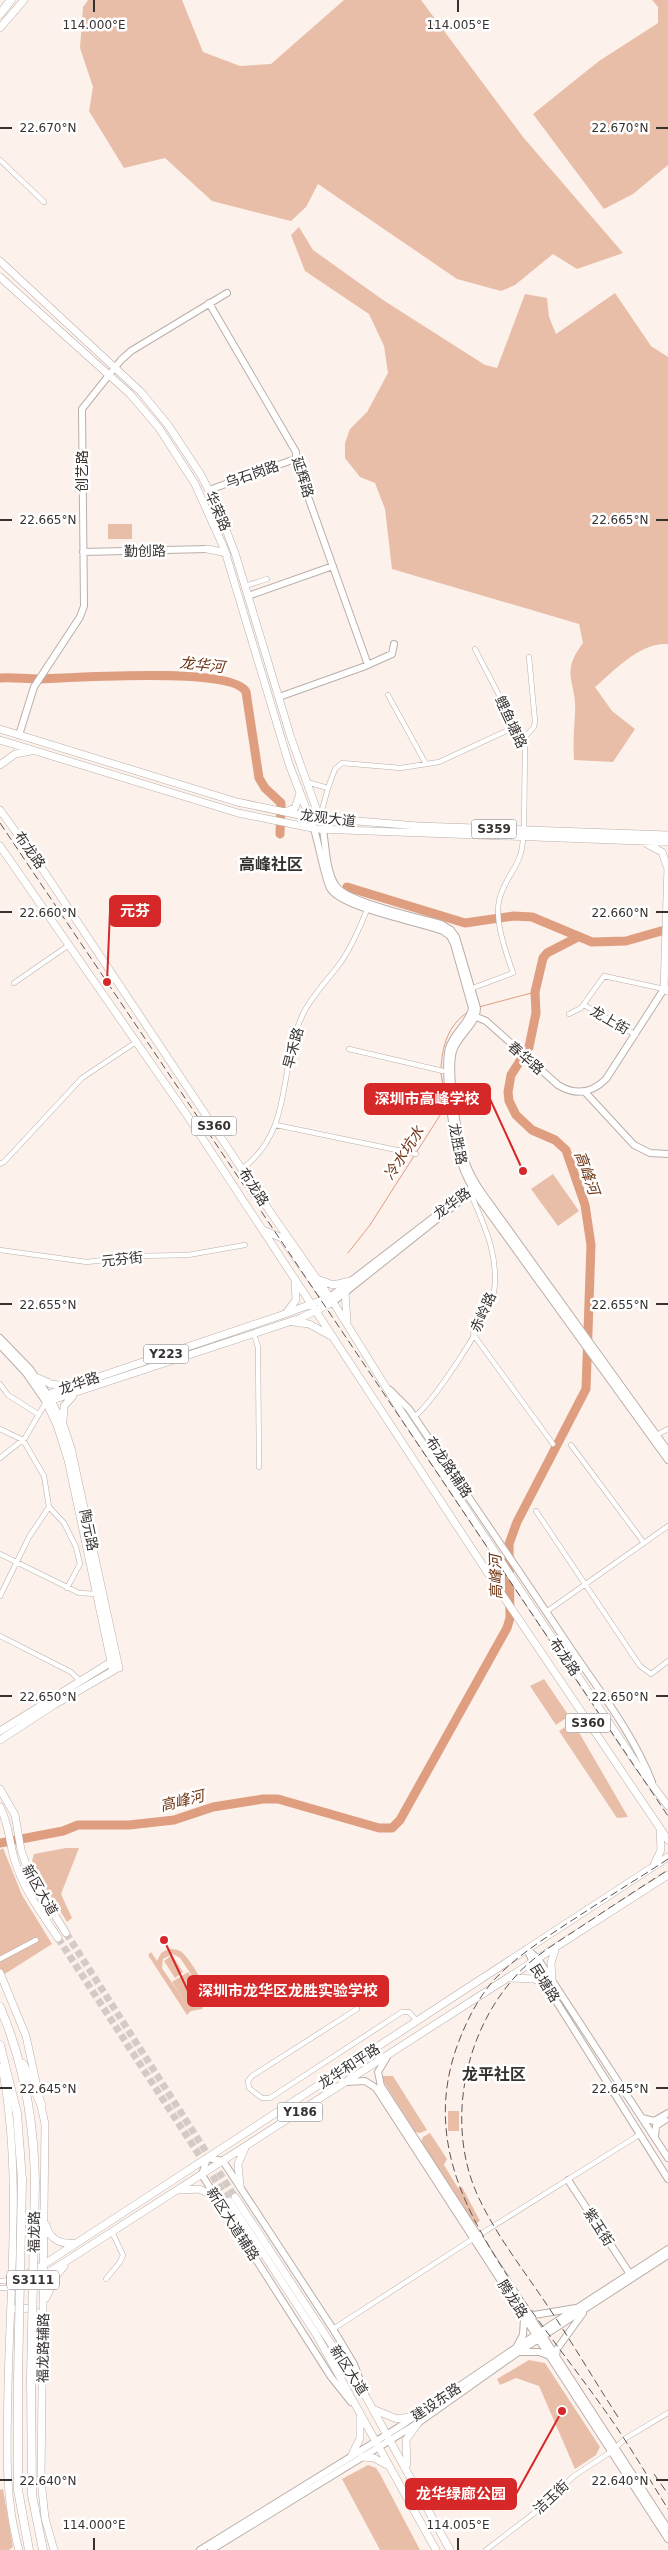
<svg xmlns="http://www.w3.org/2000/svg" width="668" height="2550" font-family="'DejaVu Sans','Noto Sans SC',sans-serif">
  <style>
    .green { fill: #e9bea9; fill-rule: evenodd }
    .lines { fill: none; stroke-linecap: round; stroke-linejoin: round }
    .stream { stroke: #df9e7f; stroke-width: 1 }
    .river { stroke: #df9e7f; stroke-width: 9 }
    .primary-tunnel { stroke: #d5cbc6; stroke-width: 7; stroke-dasharray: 7 3.5; stroke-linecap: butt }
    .street-casing { stroke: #b9afa9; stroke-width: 5.5 }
    .secondary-casing { stroke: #b9afa9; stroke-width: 8 }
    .primary-casing { stroke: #b9afa9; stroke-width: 8 }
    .highway-casing { stroke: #b9afa9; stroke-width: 9 }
    .street { stroke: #fff; stroke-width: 4.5 }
    .secondary { stroke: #fff; stroke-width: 6 }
    .primary { stroke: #fff; stroke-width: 7 }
    .highway { stroke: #fff; stroke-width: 8 }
    .rail { stroke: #5d5755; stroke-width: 1; stroke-dasharray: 8 4; stroke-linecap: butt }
    .highway-bridge-casing { stroke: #b9afa9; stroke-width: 9; stroke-linecap: butt }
    .highway-bridge { stroke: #fff; stroke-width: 8 }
    .ticks { fill: none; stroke: #363230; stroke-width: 2 }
    .labels { text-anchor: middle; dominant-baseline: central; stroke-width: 5; stroke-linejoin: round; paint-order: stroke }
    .shield { fill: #fff; stroke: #72706e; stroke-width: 1 }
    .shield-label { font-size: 12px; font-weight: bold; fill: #363230 }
    .street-label { font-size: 14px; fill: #363230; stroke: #fff }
    .water-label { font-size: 15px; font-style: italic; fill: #713615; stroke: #fff }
    .quarter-label { font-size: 16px; font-weight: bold; fill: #363230; stroke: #fff }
    .ticks-label { font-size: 12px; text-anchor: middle; fill: #363230; stroke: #fff; stroke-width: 5; stroke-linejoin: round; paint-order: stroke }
    .leader { fill: none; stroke: #d62828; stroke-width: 2 }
    .callout-dot { fill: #d62828; stroke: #fff; stroke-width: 2 }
    .callout { fill: #d62828; stroke: #d62828; stroke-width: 2 }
    .callout-label { font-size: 15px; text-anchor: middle; font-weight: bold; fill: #fff }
  </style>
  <rect width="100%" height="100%" fill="#fdf1eb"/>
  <path class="green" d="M 88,0 L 182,0 L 203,52 L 240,66 L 271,64 L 344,0 L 421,0 L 523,137 L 623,253 L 577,269 L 553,254 L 515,285 L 501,291 L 457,279 L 318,184 L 306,207 L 291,221 L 212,201 L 165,158 L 124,168 L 89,111 L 93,87 L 80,48 L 83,7 Z
    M 652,0 L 668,0 L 668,165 L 633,194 L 604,209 L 533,114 L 599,61 L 658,23 L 658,7 Z
    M 299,227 L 313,250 L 383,300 L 485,365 L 497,368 L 525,294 L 547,298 L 549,317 L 556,334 L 615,293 L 651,346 L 668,357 L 668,644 C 640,642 615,670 595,687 L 612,711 L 635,729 L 613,762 L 574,760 C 573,744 574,729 575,713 C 577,681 559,675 583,643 L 579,624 L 392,569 L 385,509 L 375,483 L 360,477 L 345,458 L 345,443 L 350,429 L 367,412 L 388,373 L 384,346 L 369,314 L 305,271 L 291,235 Z
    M 108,524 L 132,524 L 132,539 L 108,539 Z
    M 553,1174 L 579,1211 L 558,1226 L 531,1189 Z
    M 544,1679 L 569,1716 L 556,1725 L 530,1686 Z
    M 573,1722 L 628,1817 L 617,1818 L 559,1731 Z
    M 3,1848 L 22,1895 L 52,1944 L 0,1977 L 0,1850 Z
    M 66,1848 L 79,1848 L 61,1894 L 72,1918 L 67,1922 L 41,1880 L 32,1861 L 34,1854 Z
    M 168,1949 C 172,1949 176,1949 180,1951 C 188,1955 208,1989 209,1998 L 202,2009 L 191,2011 L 187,2015 L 148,1955 L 151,1952 L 157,1961 L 161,1953 ZM 173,1954 L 180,1958 L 203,1992 L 188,1972 L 172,1982 L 187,2005 L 162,1968 L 163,1959 Z
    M 172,1955 L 183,1972 L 175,1978 L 164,1961 Z
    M 380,2076 L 393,2076 L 427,2130 L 420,2133 L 415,2132 Z
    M 448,2111 L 459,2111 L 459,2131 L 448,2131 Z
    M 430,2133 L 447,2159 L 444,2165 L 458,2188 L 462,2187 L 480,2221 L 473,2225 L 421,2142 L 423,2137 Z
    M 529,2360 L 545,2363 L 600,2447 L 596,2455 L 575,2469 L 539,2386 L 516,2378 L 500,2385 L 497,2379 Z
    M 368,2465 L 376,2468 L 380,2474 L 420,2550 L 380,2550 L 342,2479 Z
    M 3,2489 L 13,2547 L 9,2550 L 0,2550 L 0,2490 Z"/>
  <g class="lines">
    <path class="stream" d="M 479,1007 L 535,992
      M 441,1069 C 442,1046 448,1025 468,1012
      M 348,1253 L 370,1225 L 444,1109 L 445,1100 L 441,1073"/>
    <path class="river" d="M 0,678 C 13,677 25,679 38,679 C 70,678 233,666 246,692 L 259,778 L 265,788 L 281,803 L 280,834
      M 347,887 L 465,923 L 514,916 L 532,917 L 592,942 L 626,941 L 668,929
      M 0,1843 L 63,1831 L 78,1825 L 129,1825 L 174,1820 L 213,1807 L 263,1799 L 278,1799 L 379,1828 L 392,1828 L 400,1820 L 507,1628 L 510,1618 L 509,1544 L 517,1522 L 586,1389 L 591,1245 L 585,1205 L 566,1150 L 555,1140 L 532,1130 L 516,1115 L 509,1101 L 508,1092 L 511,1075 L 529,1047 L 536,1013 L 535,992 L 543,958 L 547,953 L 576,938"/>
    <path class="primary-tunnel" d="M 66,1933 L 235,2197
      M 58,1938 L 229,2201"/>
    <g class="street-casing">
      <path id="street" d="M 0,160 L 44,202
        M 245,586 L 267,579
        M 475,649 L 525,745 L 524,830
        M 388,695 L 426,764
        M 522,740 L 534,727 L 535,721 L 529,657
        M 307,782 L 328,788 L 320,817
        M 328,788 L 335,769 L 342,763 L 401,768 L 439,762 L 515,727
        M 14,983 L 69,945
        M 470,989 L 513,973 C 506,952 492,916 501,894 C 509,871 522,865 523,838
        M 584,1005 L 636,1035
        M 569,1014 L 581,1008 L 604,976 L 664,989
        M 349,1049 L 443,1071
        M 276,1125 L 416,1154
        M 0,1164 L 4,1162 L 82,1078 L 136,1042
        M 242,1169 C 295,1129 277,1069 303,1014 C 312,995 329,979 341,962 C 352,946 361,925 368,907
        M 0,1250 L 87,1262 L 136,1256 L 188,1255 L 245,1245
        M 254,1334 L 258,1347 L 259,1467
        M 473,1334 L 553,1444
        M 0,1384 L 8,1395 L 38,1414
        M 414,1417 C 435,1400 490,1317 494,1292 C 499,1258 486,1229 473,1199 L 474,1192
        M 0,1429 L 23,1440 L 44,1476 L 49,1507 L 64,1523 L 76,1547 L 80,1564 L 67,1588
        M 655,1436 L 668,1429
        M 571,1445 L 644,1543
        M 0,1458 L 25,1438 L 46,1402
        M 536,1511 L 640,1666 L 651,1674 L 668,1661
        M 0,1554 L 79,1593 L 97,1594
        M 0,1596 L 29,1537 L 49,1507
        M 546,1612 L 668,1526
        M 0,1636 L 71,1672 L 80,1681
        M 0,1959 L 36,1940
        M 357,2009 L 252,2076 L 248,2081 L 249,2088 L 262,2098 L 270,2098 L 402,2012 L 409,2012 L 417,2021
        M 106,2279 L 120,2262 L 123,2255 L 112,2232
        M 0,2281 L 11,2280
        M 0,2288 L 11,2288
        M 333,2329 L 468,2242 L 639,2135
        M 486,2550 L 533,2514 L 574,2476 L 612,2451 L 626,2438 L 668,2413"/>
    </g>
    <g class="secondary-casing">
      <path id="secondary" d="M 209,303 L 296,452 L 296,463 L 368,665
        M 209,490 L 295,459
        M 83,552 L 207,549
        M 248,596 L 333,566
        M 279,697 L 363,667 L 392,654 L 394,644
        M 19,735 L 34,687 L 80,617 L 84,606 L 82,409 L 121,360 L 131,351 L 227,293
        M 314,829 C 319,845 324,875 330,888 C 341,908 420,922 443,931 L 450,936 L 454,944 L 472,1008 C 470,1023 453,1033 449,1048 C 443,1070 453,1139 461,1162 C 465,1176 472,1188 480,1200 L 668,1460
        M 323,830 C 326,847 326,872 336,886 C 347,902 419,918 441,924 L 451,930 L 456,937 L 477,1008 C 477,1024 458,1035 453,1051 C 447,1071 458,1139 465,1160 C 469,1174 477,1186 485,1197 L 668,1451
        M 472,1015 L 486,1021 L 558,1085 C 576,1096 592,1093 606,1079 L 664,989 L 668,988
        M 585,1092 L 634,1145 L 650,1153 L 668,1154
        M 330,1297 L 473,1187
        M 333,1302 L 475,1189
        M 0,1338 L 30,1369 L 48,1395
        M 0,1345 L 26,1373 L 46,1402
        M 390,1390 L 409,1409 C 462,1488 516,1566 569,1646 C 598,1689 633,1733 652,1782
        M 527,1949 L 536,1969 L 668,2179
        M 528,1950 L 538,1959 L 668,2158
        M 387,2057 L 378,2072 L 381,2086 L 668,2529
        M 346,2082 L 365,2081 L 376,2088 L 668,2539
        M 642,2118 L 654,2121 L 668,2113
        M 655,2137 L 656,2126 L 665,2120
        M 568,2180 L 630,2274
        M 528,2313 L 534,2315 L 576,2308
        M 517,2346 L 523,2335 L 524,2318
        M 521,2352 L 539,2352 L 550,2356
        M 556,2356 L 557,2349 L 583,2313
        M 351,2402 L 331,2377 L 202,2175 L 207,2158 L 223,2161 L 333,2329 L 354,2364 L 365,2394
        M 200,2550 L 399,2427 L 517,2347 L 668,2249
        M 211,2550 L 418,2423 L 517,2353 L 668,2255"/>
    </g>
    <g class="primary-casing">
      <path id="primary" d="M 0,28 L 24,0
        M 0,261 L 141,392 L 168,425 L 201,475 L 218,509 L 235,553 L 291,738 L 321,822
        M 0,277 L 130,394 L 159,428 L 195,484 L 224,548 L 289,764 L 314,829
        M 207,549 L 223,552 L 227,555
        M 0,729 L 237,802 L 309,817 L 418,826 L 668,835
        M 0,740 L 238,813 L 317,829 L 668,842
        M 0,765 L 15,754 L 31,751
        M 0,810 L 37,861 L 273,1216 L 333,1302 L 402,1413 L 636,1763 L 668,1806
        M 285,812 L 295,808 L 300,793
        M 647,844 L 662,852 L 668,869
        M 0,846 L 189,1118 L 499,1590 L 668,1840
        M 668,866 L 664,989 L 668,991
        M 263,1230 L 282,1238 L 320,1292 L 329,1299
        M 320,1280 L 333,1285 L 351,1281
        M 345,1293 L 347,1320
        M 287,1312 L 296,1300 L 295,1281
        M 293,1322 L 309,1324 L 331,1336
        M 38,1378 L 51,1384 L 66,1386
        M 50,1398 L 64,1427 L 71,1448 L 119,1668
        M 46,1402 L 48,1395 L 57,1391 L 282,1315 L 330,1297
        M 46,1402 L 301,1318 L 333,1302
        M 46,1402 L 57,1425 L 68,1460 L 113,1671
        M 63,1421 L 64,1406 L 73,1396
        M 0,1731 L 111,1662
        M 0,1740 L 54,1705 L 116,1669
        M 0,1789 L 15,1815 L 21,1850 L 30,1876 L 66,1933
        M 0,1807 C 10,1825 9,1847 17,1867 C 26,1893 43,1915 58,1938
        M 654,1865 L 661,1850 L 660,1830
        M 0,1973 L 26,2036 L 45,2124 L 41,2480 L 45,2518 L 54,2550
        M 511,1978 L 535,1979 L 549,1989
        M 552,1981 L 551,1963 L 556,1947
        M 2,2067 C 22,2170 10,2284 8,2388 C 7,2442 4,2498 19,2550
        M 240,2186 L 238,2164 L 245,2148
        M 182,2190 L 199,2189 L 215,2196
        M 235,2197 L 366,2397 L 450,2550
        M 229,2201 L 316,2334 L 436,2550
        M 46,2225 C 50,2240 62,2245 76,2243
        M 11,2280 L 23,2277 L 43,2265 L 668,1857
        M 11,2288 L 43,2276 L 668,1875
        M 46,2298 L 56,2276 L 64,2266
        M 16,2309 L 32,2308 L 43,2319
        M 375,2410 L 397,2419 L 415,2416
        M 352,2455 L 360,2438 L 360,2417
        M 362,2457 L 374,2458 L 387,2465
        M 407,2464 L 406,2440 L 418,2423"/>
    </g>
    <g class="highway-casing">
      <path id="highway" d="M 0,14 L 11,0
        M 0,2007 C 24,2063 34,2121 35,2182
        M 0,2045 L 17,2113 L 22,2180
        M 23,2064 L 41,2104
        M 18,2378 L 18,2490 L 29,2550
        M 31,2379 L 32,2495 L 43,2550"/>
    </g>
    <use href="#street" class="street"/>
    <use href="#secondary" class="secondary"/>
    <use href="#primary" class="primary"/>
    <use href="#highway" class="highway"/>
    <path class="rail" d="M 0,823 L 668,1816
      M 668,1859 C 636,1880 603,1900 571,1921 C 544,1939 515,1957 493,1981 C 476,2001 465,2024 456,2049 C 428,2132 459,2200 503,2269 C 535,2319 572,2364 606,2412 C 628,2443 648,2477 668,2509
      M 618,2417 C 594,2380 572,2342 547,2305 C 523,2269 495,2234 477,2194 C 446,2124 464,2034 514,1978 C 530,1959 553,1945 573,1932 C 605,1911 636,1890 668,1870
      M 654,2474 L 668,2494"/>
    <g class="highway-bridge-casing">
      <path id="highway-bridge" d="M 18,2378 L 22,2180
        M 31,2379 L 35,2182"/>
    </g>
    <use href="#highway-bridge" class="highway-bridge"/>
  </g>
  <path class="ticks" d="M 94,0 L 94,12M 458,0 L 458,12M 0,128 L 12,128M 656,128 L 668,128M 0,520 L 12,520M 656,520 L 668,520M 0,912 L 12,912M 656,912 L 668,912M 0,1304 L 12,1304M 656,1304 L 668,1304M 0,1696 L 12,1696M 656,1696 L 668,1696M 0,2088 L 12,2088M 656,2088 L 668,2088M 0,2480 L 12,2480M 656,2480 L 668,2480M 94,2538 L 94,2550M 458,2538 L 458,2550"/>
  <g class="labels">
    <g class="shield">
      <rect x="471.5" y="819.5" width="45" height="19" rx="4"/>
      <rect x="191.5" y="1116.5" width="45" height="19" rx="4"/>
      <rect x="143.5" y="1344.5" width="45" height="19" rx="4"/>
      <rect x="565.5" y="1713.5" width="45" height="19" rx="4"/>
      <rect x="277.5" y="2102.5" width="45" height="19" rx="4"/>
      <rect x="7" y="2270.5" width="52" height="19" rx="4"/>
    </g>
    <g class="shield-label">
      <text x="494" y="829">S359</text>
      <text x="214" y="1126">S360</text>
      <text x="166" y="1354">Y223</text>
      <text x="588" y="1723">S360</text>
      <text x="300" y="2112">Y186</text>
      <text x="33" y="2280">S3111</text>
    </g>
    <g class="street-label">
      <text transform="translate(82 471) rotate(-90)">创艺路</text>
      <text transform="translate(252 474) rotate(-19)">乌石岗路</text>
      <text transform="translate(303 477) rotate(73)">延辉路</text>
      <text transform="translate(218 511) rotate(66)">华荣路</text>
      <text transform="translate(145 551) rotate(-1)">勤创路</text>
      <text transform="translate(511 722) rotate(65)">鲤鱼塘路</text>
      <text transform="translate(328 818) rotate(7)">龙观大道</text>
      <text transform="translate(30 850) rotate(55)">布龙路</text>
      <text transform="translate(610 1020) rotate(30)">龙上街</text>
      <text transform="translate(293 1048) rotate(-75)">早禾路</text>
      <text transform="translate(526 1058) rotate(41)">春华路</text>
      <text transform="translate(458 1144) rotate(79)">龙胜路</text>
      <text transform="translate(254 1187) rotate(57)">布龙路</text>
      <text transform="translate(452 1203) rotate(-36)">龙华路</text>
      <text transform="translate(122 1259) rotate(-6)">元芬街</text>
      <text transform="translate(483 1312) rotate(-66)">赤岭路</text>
      <text transform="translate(79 1383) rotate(-19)">龙华路</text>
      <text transform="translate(449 1467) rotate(56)">布龙路辅路</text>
      <text transform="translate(89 1530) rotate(78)">陶元路</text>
      <text transform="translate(565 1657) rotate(56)">布龙路</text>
      <text transform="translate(40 1890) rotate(60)">新区大道</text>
      <text transform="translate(545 1983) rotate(58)">民塘路</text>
      <text transform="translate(349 2066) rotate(-33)">龙华和平路</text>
      <text transform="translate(233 2224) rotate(57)">新区大道辅路</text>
      <text transform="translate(599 2227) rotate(57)">紫玉街</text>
      <text transform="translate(34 2232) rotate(-89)">福龙路</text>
      <text transform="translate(513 2299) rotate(57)">腾龙路</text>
      <text transform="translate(43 2348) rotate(-89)">福龙路辅路</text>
      <text transform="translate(349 2370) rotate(57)">新区大道</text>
      <text transform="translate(436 2402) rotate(-34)">建设东路</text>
      <text transform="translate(551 2497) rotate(-43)">洁玉街</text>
    </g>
    <g class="water-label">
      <text transform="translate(202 665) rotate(6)">龙华河</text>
      <text transform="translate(404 1153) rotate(-57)">冷水坑水</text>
      <text transform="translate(587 1173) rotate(70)">高峰河</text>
      <text transform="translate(496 1577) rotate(-91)">高峰河</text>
      <text transform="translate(182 1801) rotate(-14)">高峰河</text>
    </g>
    <g class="quarter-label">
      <text x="271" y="864">高峰社区</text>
      <text x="494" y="2074">龙平社区</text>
    </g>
  </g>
  <g class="ticks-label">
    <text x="94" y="29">114.000°E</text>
    <text x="458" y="29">114.005°E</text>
    <text x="48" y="132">22.670°N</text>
    <text x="620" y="132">22.670°N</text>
    <text x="48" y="524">22.665°N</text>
    <text x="620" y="524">22.665°N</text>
    <text x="48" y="917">22.660°N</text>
    <text x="620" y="917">22.660°N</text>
    <text x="48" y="1309">22.655°N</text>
    <text x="620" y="1309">22.655°N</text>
    <text x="48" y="1701">22.650°N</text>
    <text x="620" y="1701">22.650°N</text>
    <text x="48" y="2093">22.645°N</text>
    <text x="620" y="2093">22.645°N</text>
    <text x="48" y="2485">22.640°N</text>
    <text x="620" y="2485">22.640°N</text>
    <text x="94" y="2529">114.000°E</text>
    <text x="458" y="2529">114.005°E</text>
  </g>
  <path class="leader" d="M107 982L110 911M523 1171L490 1099M164 1940L188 1991M562 2411L516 2494"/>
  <g class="callout-dot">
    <circle cx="107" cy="982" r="5"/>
    <circle cx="523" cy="1171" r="5"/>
    <circle cx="164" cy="1940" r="5"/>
    <circle cx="562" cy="2411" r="5"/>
  </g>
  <g class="callout">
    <rect x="110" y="896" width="50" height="30" rx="5"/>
    <rect x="365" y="1084" width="125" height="30" rx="5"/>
    <rect x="188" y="1976" width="200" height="30" rx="5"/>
    <rect x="406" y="2479" width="110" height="30" rx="5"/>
  </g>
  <g class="callout-label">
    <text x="135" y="916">元芬</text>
    <text x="427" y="1104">深圳市高峰学校</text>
    <text x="288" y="1996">深圳市龙华区龙胜实验学校</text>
    <text x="461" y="2499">龙华绿廊公园</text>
  </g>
</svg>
